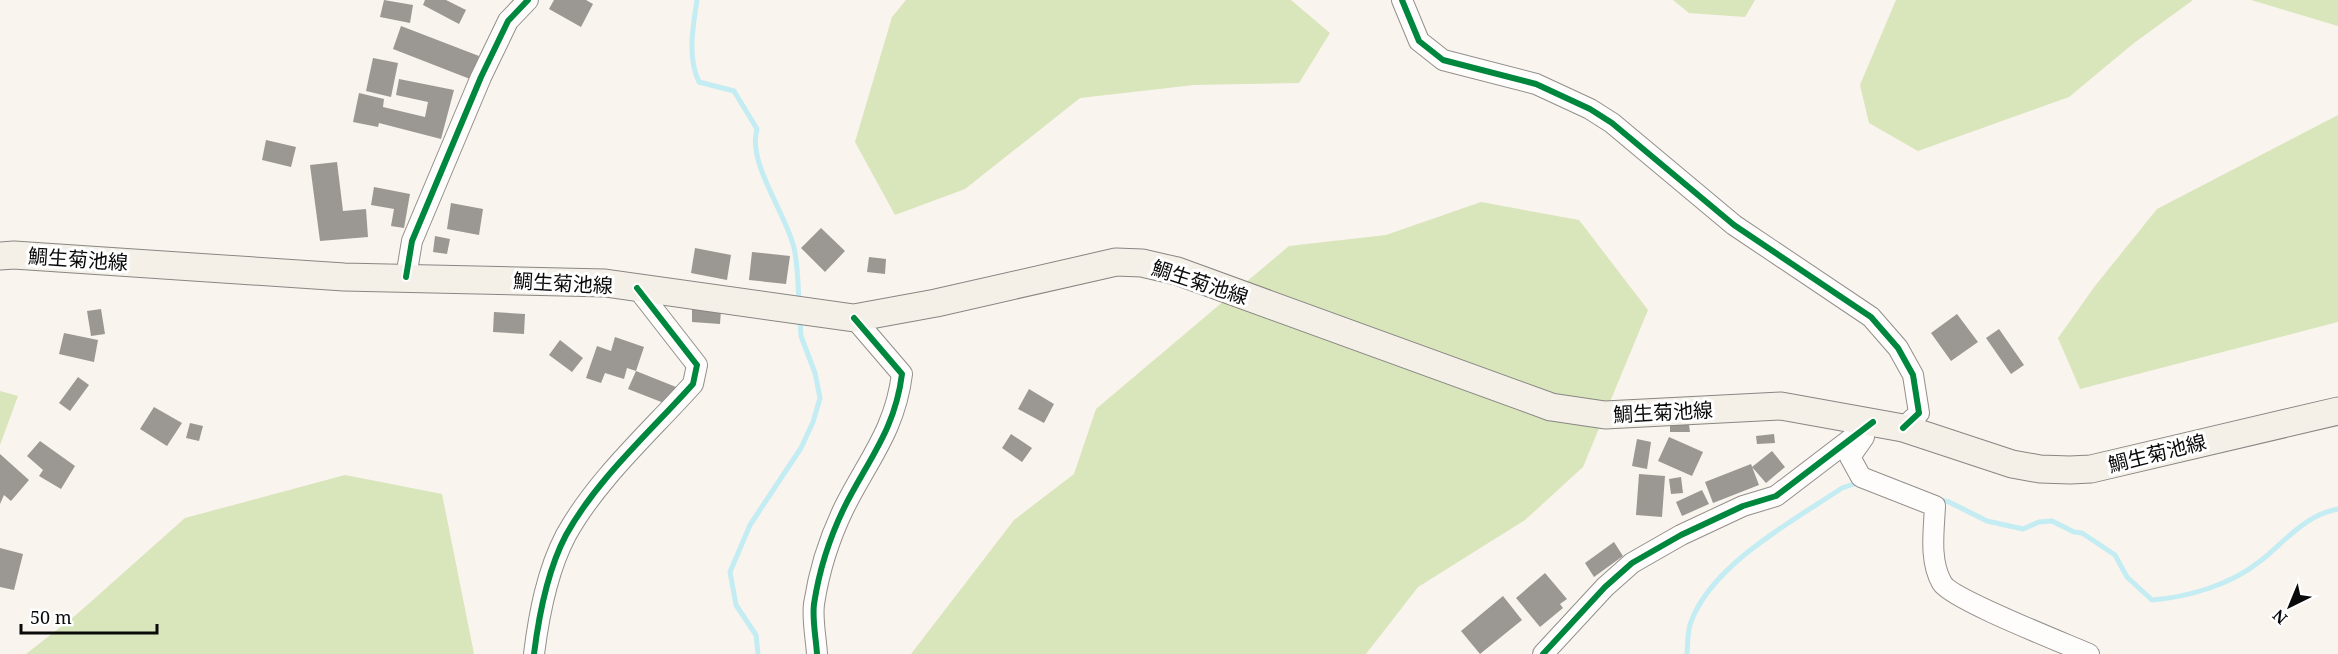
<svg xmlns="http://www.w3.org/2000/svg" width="2338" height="654" font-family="'Noto Serif','Noto Sans JP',serif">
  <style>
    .forest { fill: #d9e5bb }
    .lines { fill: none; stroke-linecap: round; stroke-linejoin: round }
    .stream { stroke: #c4ecf3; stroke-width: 5 }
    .building { fill: #9b9793 }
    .minor-casing { stroke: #928f8c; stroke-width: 22 }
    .secondary-casing { stroke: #888683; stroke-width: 29 }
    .minor { stroke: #fefdfc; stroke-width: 20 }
    .secondary { stroke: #f4f0e7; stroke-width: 27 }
    .cycleway-casing { stroke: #fff; stroke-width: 10 }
    .cycleway { stroke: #00873e; stroke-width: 6 }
    .labels { text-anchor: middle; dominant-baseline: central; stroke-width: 6; stroke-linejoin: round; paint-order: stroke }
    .street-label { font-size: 20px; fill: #0a0a0a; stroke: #fff }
  </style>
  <rect width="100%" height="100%" fill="#f9f4ed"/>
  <path class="forest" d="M 906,0 L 1291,0 L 1330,33 L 1299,83 L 1194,85 L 1080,98 L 965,189 L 895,215 L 855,142 L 892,17 Z
    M 1673,0 L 1755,0 L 1745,17 L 1689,13 Z
    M 1896,0 L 2193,0 L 2134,43 L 2069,97 L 1918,151 L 1869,123 L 1860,85 Z
    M 2251,0 L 2338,0 L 2338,26 Z
    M 2338,115 L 2338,322 L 2080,389 L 2058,338 L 2095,286 L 2157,209 Z
    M 1481,202 L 1579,220 L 1648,310 L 1583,467 L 1525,520 L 1418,587 L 1366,654 L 911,654 L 1014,520 L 1074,474 L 1096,409 L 1289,246 L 1386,235 Z
    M 0,391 L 18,396 L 0,445 Z
    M 345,475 L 442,494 L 474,654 L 26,654 L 76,615 L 185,518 Z"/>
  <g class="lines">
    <path class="stream" d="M 697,0 C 693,27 687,56 699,82 L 734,91 L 757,129 C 747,163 786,213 794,248 C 798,265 798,285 799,304
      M 1936,499 L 1949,502 L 1987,521 L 2023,529 L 2039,522 L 2052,521 L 2074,532 L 2082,533 L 2115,555 L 2127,577 L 2152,600 C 2188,597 2230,585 2259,562 C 2284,543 2304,515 2338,509
      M 758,654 L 756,635 L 736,605 L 730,572 L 750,525 L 801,448 L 813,422 L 820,398 L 815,373 L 801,336 L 800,319
      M 1687,654 C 1688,644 1687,631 1691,622 C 1712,564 1793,521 1842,488 L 1860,482"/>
  </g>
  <path class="building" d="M 384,0 L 413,5 L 410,23 L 380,17 Z
    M 425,0 L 446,0 L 466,10 L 459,24 L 423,5 Z
    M 554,0 L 586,0 L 593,4 L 581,27 L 549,9 Z
    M 401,26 L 479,56 L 470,79 L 393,49 Z
    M 373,58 L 398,63 L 391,97 L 366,91 Z
    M 399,79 L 454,90 L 441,139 L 379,123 L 378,127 L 353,122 L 359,93 L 384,99 L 383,107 L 425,117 L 428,102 L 396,95 Z
    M 266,140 L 296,147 L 291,167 L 262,160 Z
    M 337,162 L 343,211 L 366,209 L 368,237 L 320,241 L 310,165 Z
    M 374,187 L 410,194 L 404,228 L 391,226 L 394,209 L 371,205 Z
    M 451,203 L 483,209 L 479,235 L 447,229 Z
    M 821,228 L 845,251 L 825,272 L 801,248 Z
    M 435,236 L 450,239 L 447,254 L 433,252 Z
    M 695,248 L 731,255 L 727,280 L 691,273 Z
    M 752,252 L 790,256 L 786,284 L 749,280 Z
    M 869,257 L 886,259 L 885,274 L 867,272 Z
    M 692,308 L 721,310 L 720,324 L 692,322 Z
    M 101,309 L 105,334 L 91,336 L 87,311 Z
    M 494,312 L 525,314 L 524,334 L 493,332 Z
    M 1957,314 L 1978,342 L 1951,361 L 1931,333 Z
    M 1999,329 L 2024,365 L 2011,374 L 1986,338 Z
    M 64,333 L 98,340 L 94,362 L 59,354 Z
    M 615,337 L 644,347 L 636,371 L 627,368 L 624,379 L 605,373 L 601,383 L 586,378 L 597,346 L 611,351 Z
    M 560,340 L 583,358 L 572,372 L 549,355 Z
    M 636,371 L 676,387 L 669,405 L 628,389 Z
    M 78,377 L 89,385 L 70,411 L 59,403 Z
    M 1029,389 L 1054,404 L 1044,423 L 1018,409 Z
    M 154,407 L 182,423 L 167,446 L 140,429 Z
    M 190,423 L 203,426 L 199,441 L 186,438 Z
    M 1670,425 L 1689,425 L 1690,432 L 1670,432 Z
    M 1011,434 L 1032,448 L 1022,462 L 1002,448 Z
    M 1774,434 L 1775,443 L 1757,444 L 1756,436 Z
    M 1669,437 L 1703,452 L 1692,476 L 1658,461 Z
    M 1637,439 L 1651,442 L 1647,469 L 1632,466 Z
    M 40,441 L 75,466 L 61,489 L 39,476 L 43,470 L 27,456 Z
    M 1772,451 L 1785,467 L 1766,483 L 1752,467 Z
    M 0,454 L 29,480 L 11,501 L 4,495 L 0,504 Z
    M 1751,464 L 1759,485 L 1713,503 L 1705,482 Z
    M 1639,474 L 1665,476 L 1662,517 L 1636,515 Z
    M 1681,477 L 1683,493 L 1671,494 L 1669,479 Z
    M 1702,490 L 1709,504 L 1682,516 L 1676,502 Z
    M 1614,542 L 1623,556 L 1594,577 L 1585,563 Z
    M 0,548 L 23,554 L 14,590 L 0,587 Z
    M 1545,573 L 1567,599 L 1560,604 L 1563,608 L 1540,627 L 1516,598 Z
    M 1503,596 L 1522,620 L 1480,654 L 1461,631 Z"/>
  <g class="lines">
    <g class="minor-casing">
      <path id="minor" d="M 1402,0 L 1419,41 L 1443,60 L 1536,84 L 1590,109 L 1612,123 L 1734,225 L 1871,317 L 1898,348 L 1913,375 L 1919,413 L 1903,428
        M 406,277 L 412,241 L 481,77 L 508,21 L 528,0
        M 1864,437 L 1850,457 L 1861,477 L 1935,506 C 1934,530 1929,561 1942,583 C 1951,599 2064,643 2089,654
        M 534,654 C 539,614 547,571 566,535 C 597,479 650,432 693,384 L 697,365 L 637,288
        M 817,654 C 816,638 812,619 814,604 C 819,571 830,537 844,508 C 868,460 895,430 902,374 L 854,318
        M 1543,654 L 1605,587 L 1632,563 L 1681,535 L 1743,506 L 1776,496 L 1873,422"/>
    </g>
    <g class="secondary-casing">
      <path id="secondary" d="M 0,256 L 14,255 L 344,277 L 605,283 L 854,318 L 936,303 L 1116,262 L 1142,263 L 1177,271 L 1551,407 L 1605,415 L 1781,406 L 1903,428 L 2012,464 L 2040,469 L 2070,470 L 2091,469 L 2338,411"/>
    </g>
    <use href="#minor" class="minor"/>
    <use href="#secondary" class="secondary"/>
    <g class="cycleway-casing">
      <path id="cycleway" d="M 1402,0 L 1419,41 L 1443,60 L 1536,84 L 1590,109 L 1612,123 L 1734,225 L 1871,317 L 1898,348 L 1913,375 L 1919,413 L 1903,428
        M 406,277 L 412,241 L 481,77 L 508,21 L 528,0
        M 534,654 C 539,614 547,571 566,535 C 597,479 650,432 693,384 L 697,365 L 637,288
        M 817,654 C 816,638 812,619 814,604 C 819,571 830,537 844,508 C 868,460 895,430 902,374 L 854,318
        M 1543,654 L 1605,587 L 1632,563 L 1681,535 L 1743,506 L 1776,496 L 1873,422"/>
    </g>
    <use href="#cycleway" class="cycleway"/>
  </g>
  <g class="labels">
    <g class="street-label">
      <text transform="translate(78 259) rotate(4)">鯛生菊池線</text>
      <text transform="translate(1200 282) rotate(18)">鯛生菊池線</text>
      <text transform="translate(563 283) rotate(3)">鯛生菊池線</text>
      <text transform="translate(1663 412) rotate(-3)">鯛生菊池線</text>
      <text transform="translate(2157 453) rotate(-14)">鯛生菊池線</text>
    </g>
  </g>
  <g transform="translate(2290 606) rotate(223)" stroke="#ffffff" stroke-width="4.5" paint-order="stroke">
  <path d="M0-4.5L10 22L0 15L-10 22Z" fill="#0a0a0a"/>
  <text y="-9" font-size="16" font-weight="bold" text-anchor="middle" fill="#0a0a0a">N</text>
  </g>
  <path d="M21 624v9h136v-9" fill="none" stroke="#0a0a0a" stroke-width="3"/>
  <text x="30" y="624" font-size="18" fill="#0a0a0a" stroke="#ffffff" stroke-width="4.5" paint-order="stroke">50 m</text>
</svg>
